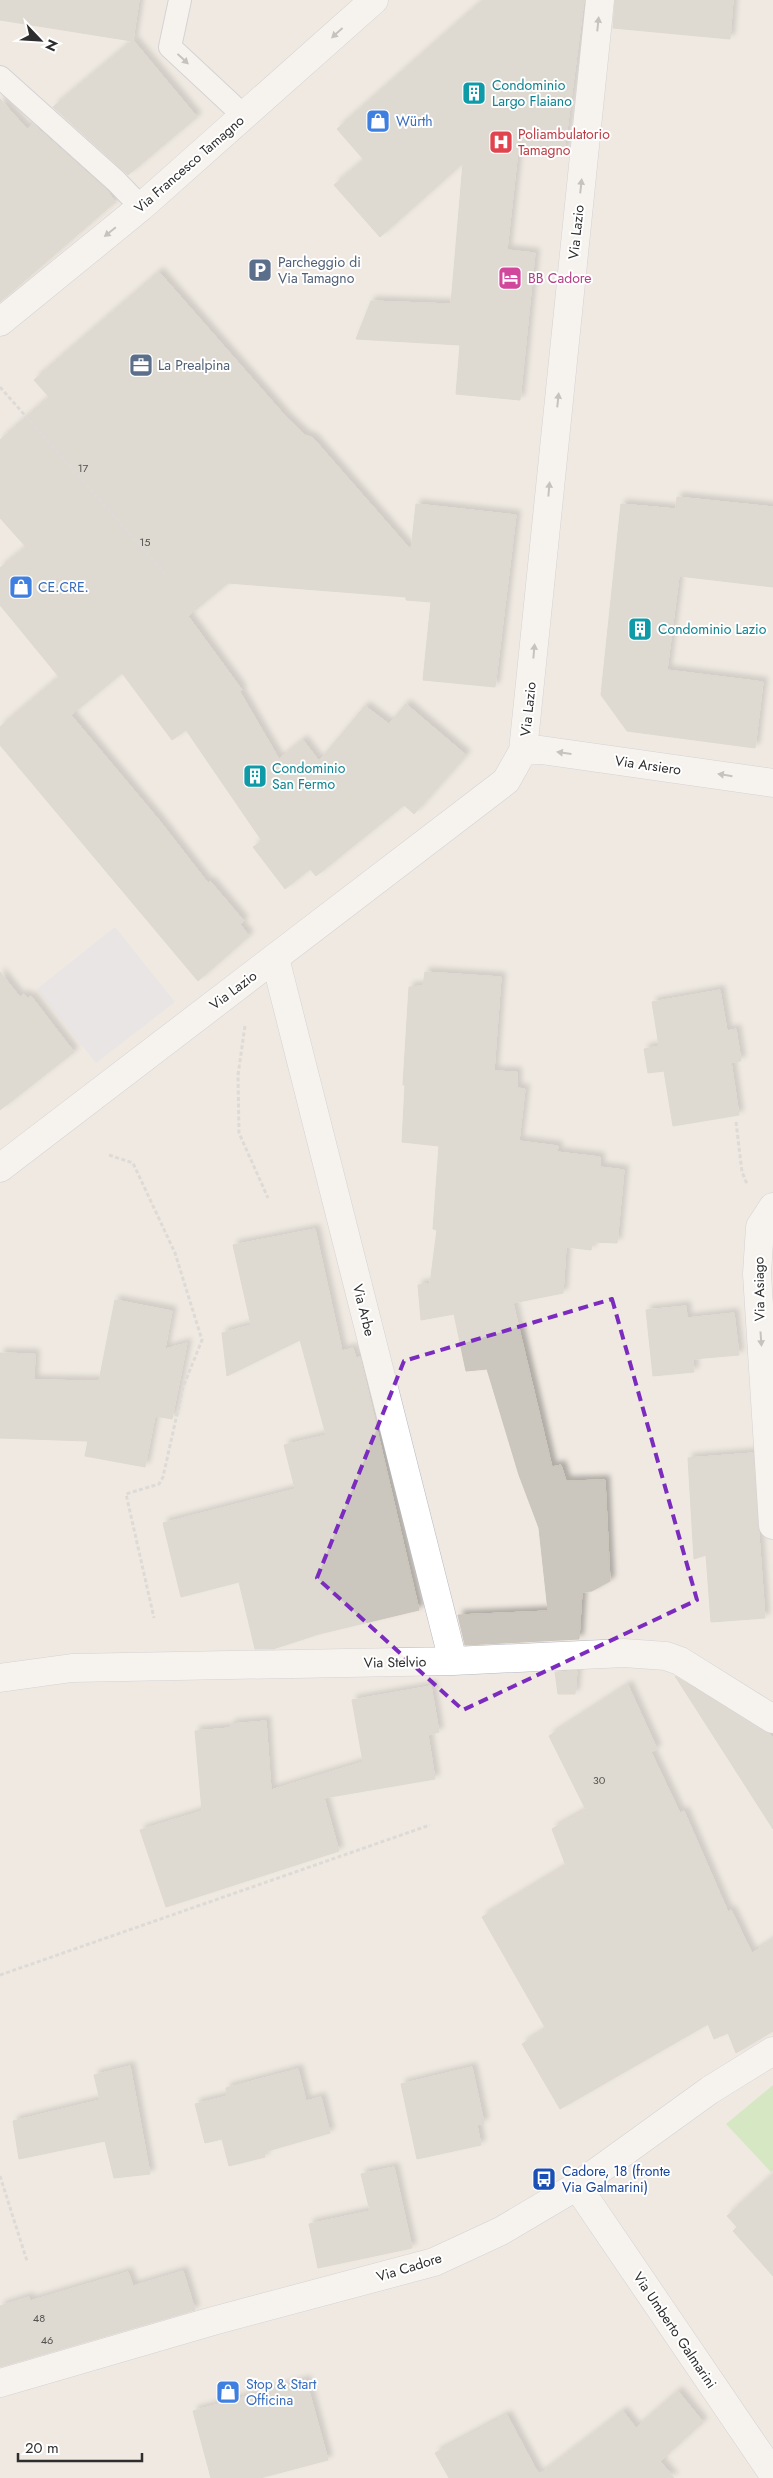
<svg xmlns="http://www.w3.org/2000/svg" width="773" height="2478" font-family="Jost,sans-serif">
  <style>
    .industrial { fill: #e3e1e8 }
    .green { fill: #b6e59e }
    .building { fill: #cbc7bf; stroke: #cbc5ba; filter: url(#shadow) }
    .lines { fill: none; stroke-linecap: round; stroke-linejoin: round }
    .service-casing { stroke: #b4b7c1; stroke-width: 24 }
    .minor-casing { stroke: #b4b7c1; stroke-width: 29 }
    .path { stroke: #c9c9c9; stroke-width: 3; stroke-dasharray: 4 2.5; stroke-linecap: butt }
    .service { stroke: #fff; stroke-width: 22 }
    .minor { stroke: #fff; stroke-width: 28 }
    .oneway { fill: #969696 }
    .marked { fill: none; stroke: #7b2cbf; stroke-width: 4; stroke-dasharray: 10 6; stroke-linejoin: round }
    .labels { text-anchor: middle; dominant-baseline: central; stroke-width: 4; stroke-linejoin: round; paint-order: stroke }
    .number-label { font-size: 11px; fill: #555452 }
    .culture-label { font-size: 14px; fill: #0d838f; stroke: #fff; text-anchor: start }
    .shop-label { font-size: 14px; fill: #366cbe; stroke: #fff; text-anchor: start }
    .health-label { font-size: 14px; fill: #be3a42; stroke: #fff; text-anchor: start }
    .street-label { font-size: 14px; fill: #2e2e2e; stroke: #fff }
    .service-label { font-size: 14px; fill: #4e5e75; stroke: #fff; text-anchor: start }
    .hotel-label { font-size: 14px; fill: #b23c85; stroke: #fff; text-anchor: start }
    .transit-label { font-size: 14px; fill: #164399; stroke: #fff; text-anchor: start }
  </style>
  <defs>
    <filter id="shadow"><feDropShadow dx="4.5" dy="-4.5" stdDeviation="2.5" flood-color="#0004"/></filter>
  </defs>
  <rect width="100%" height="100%" fill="#efe9e1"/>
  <path class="industrial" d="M 115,927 L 175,1002 L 96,1063 L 37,989 Z"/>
  <path class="green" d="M 773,2085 L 773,2170 L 771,2172 L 726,2124 Z"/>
  <path class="building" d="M 0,0 L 139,0 L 133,40 L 197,117 L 128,175 L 53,107 L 132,41 L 0,20 Z
    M 483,0 L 584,0 L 564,153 L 518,150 L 507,250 L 535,253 L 520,400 L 456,394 L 460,345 L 356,339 L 371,301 L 451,304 L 463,163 L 380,237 L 334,185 L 364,160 L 337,129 Z
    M 615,0 L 733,0 L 730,39 L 613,28 Z
    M 0,99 L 27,129 L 33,124 L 107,190 L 115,202 L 0,302 Z
    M 159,272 L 287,418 L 305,435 L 313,438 L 411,550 L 416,504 L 516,515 L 495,687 L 423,680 L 431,602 L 406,600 L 406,597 L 228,583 L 188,616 L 242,690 L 240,692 L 279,759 L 303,740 L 319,761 L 365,706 L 389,724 L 406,704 L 466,755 L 414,814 L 404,805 L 316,876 L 310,869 L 285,889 L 253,847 L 262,841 L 186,730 L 172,740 L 122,673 L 71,715 L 159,820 L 208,883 L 210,881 L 244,921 L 240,924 L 249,936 L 198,981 L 0,745 L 0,727 L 59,677 L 0,605 L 0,568 L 26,547 L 0,518 L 0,440 L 49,397 L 34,380 Z
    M 677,497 L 773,507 L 773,587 L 679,576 L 667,670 L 763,682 L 755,748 L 627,731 L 601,695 L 621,504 L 676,509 Z
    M 0,972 L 20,997 L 24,994 L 28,998 L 31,996 L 74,1052 L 0,1110 Z
    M 425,972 L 501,977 L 494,1071 L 517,1072 L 517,1088 L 525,1089 L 519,1141 L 558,1146 L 557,1152 L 600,1157 L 600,1167 L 624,1170 L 617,1243 L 593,1242 L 591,1250 L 566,1247 L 563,1293 L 513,1303 L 552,1467 L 561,1465 L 566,1481 L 605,1480 L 610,1581 L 592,1591 L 582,1592 L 579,1639 L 465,1645 L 458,1615 L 548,1611 L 539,1528 L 519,1475 L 487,1369 L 466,1371 L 454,1314 L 421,1320 L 418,1285 L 430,1284 L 437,1230 L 433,1229 L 439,1146 L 402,1142 L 405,1085 L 403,1085 L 409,987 L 423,986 Z
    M 720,990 L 727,1031 L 736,1029 L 741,1061 L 731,1062 L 739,1115 L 673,1126 L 664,1071 L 648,1073 L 644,1049 L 659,1046 L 652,1002 Z
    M 315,1229 L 342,1351 L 353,1348 L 356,1358 L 360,1357 L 419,1610 L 319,1634 L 273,1649 L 255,1649 L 239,1582 L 181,1597 L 163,1523 L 295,1489 L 284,1445 L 326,1435 L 300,1340 L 227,1376 L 222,1333 L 251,1325 L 233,1245 Z
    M 115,1300 L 172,1311 L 165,1349 L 187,1343 L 172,1419 L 155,1416 L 145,1467 L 85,1456 L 88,1441 L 0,1438 L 0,1353 L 35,1354 L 34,1380 L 99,1381 Z
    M 686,1306 L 687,1318 L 734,1313 L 739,1355 L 693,1359 L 694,1372 L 653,1376 L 646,1310 Z
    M 753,1453 L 765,1618 L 711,1622 L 706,1555 L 694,1559 L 688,1458 Z
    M 577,1671 L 575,1694 L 558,1694 L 555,1672 Z
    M 675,1676 L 770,1734 L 773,1738 L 773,1829 Z
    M 628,1685 L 657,1749 L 651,1752 L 680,1813 L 684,1811 L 728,1912 L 731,1910 L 752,1953 L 773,1940 L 773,2031 L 736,2053 L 728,2033 L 714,2039 L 708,2024 L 560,2109 L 522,2044 L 546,2029 L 482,1917 L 566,1866 L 552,1829 L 586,1810 L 549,1736 Z
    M 431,1686 L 439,1732 L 428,1735 L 435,1779 L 324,1798 L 339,1851 L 166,1907 L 140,1830 L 202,1811 L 195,1731 L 230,1728 L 231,1724 L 266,1721 L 271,1790 L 363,1762 L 352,1700 Z
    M 130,2066 L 150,2174 L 114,2178 L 105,2141 L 19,2159 L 13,2121 L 100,2100 L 94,2075 Z
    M 472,2067 L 484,2123 L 477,2125 L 481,2145 L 417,2159 L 401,2084 Z
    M 298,2069 L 306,2101 L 321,2097 L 330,2133 L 264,2152 L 265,2157 L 229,2166 L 222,2139 L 205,2143 L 195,2104 L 227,2096 L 226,2088 Z
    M 394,2167 L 412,2248 L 318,2268 L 309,2224 L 370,2211 L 361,2174 Z
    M 773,2174 L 773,2276 L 733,2231 L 737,2227 L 727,2216 Z
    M 183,2271 L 195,2310 L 0,2367 L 0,2306 L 29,2297 L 30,2301 L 128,2272 L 133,2286 Z
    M 306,2380 L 328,2460 L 260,2478 L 211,2478 L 193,2411 Z
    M 678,2391 L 703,2422 L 660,2461 L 674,2478 L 449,2478 L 435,2453 L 507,2415 L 539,2475 L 623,2411 L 636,2428 Z"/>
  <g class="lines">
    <g class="service-casing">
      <path id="service" d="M 180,0 L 170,47 L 244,116
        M 0,77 L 116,181 L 141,207"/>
    </g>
    <g class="minor-casing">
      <path id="minor" d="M 0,322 L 141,207 L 374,0
        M 523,751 L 541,750 L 773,783
        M 275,958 L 453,1661
        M 0,1168 L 506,781 L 523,751 L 600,0
        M 773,1207 L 760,1227 L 757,1274 L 773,1525
        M 0,1678 L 72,1668 L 453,1661 L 624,1653 L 666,1656 L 680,1661 L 773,1719
        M 577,2186 L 773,2474
        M 0,2383 L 213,2321 L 434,2262 L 501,2231 L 577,2186 L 710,2090 L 773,2051"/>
    </g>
    <path class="path" d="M 0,387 L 165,574
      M 245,1026 L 238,1075 L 239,1133 L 268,1198
      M 736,1122 L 742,1172 L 747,1184
      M 109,1155 L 133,1163 L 175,1253 L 202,1340 L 183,1387 L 163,1477 L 159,1484 L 126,1494 L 154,1618
      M 0,1975 L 430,1825
      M 0,2176 L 27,2261"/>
    <use href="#service" class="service"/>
    <use href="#minor" class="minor"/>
  </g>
  <defs><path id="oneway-solid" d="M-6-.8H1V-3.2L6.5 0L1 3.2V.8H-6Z" transform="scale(1.25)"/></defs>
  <g class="oneway">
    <use href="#oneway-solid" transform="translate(598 24) rotate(-84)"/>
    <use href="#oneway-solid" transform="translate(337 33) rotate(138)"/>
    <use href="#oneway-solid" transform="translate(183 59) rotate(43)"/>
    <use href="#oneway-solid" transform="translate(581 186) rotate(-84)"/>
    <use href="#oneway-solid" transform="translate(110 232) rotate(141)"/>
    <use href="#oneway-solid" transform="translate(558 400) rotate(-84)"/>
    <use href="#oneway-solid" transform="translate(549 489) rotate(-85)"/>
    <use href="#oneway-solid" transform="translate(534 651) rotate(-85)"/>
    <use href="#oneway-solid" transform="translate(564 753) rotate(-172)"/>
    <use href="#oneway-solid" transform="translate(725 775) rotate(-171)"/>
    <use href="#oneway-solid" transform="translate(761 1339) rotate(86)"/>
  </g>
  <path d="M0 0H773V2478H0ZM 612,1299 L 697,1600 L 463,1710 L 317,1578 L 404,1361 Z" fill="#efe9e1" fill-opacity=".55" fill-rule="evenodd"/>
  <path class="marked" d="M 612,1299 L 697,1600 L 463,1710 L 317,1578 L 404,1361 Z"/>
  <defs>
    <g id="building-square" transform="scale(1.25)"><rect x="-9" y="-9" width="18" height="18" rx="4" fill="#0f9aa8" stroke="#fff"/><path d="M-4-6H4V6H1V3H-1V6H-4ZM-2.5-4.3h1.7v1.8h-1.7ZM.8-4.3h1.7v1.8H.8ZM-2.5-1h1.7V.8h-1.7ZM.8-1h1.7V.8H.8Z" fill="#fff"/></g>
    <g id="shop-square" transform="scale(1.25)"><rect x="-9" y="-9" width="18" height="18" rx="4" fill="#3f7fe0" stroke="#fff"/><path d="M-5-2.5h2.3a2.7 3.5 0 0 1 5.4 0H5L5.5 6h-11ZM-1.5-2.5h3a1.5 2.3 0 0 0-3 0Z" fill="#fff"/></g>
    <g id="hospital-square" transform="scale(1.25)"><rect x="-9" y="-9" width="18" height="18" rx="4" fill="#e0444e" stroke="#fff"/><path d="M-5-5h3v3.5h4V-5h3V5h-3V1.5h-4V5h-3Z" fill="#fff"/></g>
    <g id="parking-square" transform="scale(1.25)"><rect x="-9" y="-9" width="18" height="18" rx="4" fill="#5c6f8a" stroke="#fff"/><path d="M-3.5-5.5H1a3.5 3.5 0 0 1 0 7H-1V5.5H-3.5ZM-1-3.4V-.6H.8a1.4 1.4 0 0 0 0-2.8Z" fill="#fff"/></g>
    <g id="hotel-square" transform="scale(1.25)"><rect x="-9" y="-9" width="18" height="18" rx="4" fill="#d1479c" stroke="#fff"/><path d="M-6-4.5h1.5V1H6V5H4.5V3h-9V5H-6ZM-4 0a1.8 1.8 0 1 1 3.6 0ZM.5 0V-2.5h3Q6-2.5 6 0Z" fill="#fff"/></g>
    <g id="office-square" transform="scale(1.25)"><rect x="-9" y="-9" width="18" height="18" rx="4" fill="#5c6f8a" stroke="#fff"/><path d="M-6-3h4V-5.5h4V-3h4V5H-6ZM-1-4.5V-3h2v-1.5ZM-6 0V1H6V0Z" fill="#fff"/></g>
    <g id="bus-square" transform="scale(1.25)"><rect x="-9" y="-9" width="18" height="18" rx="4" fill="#1a4fb4" stroke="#fff"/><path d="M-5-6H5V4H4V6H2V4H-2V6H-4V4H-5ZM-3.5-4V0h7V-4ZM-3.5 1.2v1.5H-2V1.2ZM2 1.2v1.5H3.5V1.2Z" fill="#fff"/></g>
  </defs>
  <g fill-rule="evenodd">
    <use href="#building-square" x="474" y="93"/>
    <use href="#shop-square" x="378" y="121"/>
    <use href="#hospital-square" x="501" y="142"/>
    <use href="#parking-square" x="260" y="270"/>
    <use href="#hotel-square" x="510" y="278"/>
    <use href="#office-square" x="141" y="365"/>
    <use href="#shop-square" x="21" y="587"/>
    <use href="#building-square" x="640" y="629"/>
    <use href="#building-square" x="255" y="776"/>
    <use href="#bus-square" x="544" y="2179"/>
    <use href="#shop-square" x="228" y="2392"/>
  </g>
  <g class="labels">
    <g class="number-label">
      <text x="83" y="468">17</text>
      <text x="145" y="542">15</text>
      <text x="599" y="1780">30</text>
      <text x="39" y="2318">48</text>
      <text x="47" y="2340">46</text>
    </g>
    <g class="culture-label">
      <text x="492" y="85">Condominio<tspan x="492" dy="16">Largo Flaiano</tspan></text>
      <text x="658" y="629">Condominio Lazio</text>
      <text x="272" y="768">Condominio<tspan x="272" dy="16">San Fermo</tspan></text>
    </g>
    <g class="shop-label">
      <text x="396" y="121">Würth</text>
      <text x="38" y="587">CE.CRE.</text>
      <text x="246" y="2384">Stop &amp; Start<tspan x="246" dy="16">Officina</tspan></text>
    </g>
    <g class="health-label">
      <text x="518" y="134">Poliambulatorio<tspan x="518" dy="16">Tamagno</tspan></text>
    </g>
    <g class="street-label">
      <text transform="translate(189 164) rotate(-41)">Via Francesco Tamagno</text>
      <text transform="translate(576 232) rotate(-84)">Via Lazio</text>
      <text transform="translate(528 709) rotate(-84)">Via Lazio</text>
      <text transform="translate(648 765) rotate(8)">Via Arsiero</text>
      <text transform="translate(233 990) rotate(-37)">Via Lazio</text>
      <text transform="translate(759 1289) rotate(-91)">Via Asiago</text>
      <text transform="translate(364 1310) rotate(76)">Via Arbe</text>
      <text transform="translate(395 1662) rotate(-1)">Via Stelvio</text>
      <text transform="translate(409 2267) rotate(-17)">Via Cadore</text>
      <text transform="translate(675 2330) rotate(56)">Via Umberto Galmarini</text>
    </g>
    <g class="service-label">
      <text x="278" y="262">Parcheggio di<tspan x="278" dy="16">Via Tamagno</tspan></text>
      <text x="158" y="365">La Prealpina</text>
    </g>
    <g class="hotel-label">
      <text x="528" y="278">BB Cadore</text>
    </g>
    <g class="transit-label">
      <text x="562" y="2171">Cadore, 18 (fronte<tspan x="562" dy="16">Via Galmarini)</tspan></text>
    </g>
  </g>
  <g transform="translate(40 40) rotate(115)" stroke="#ffffff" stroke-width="4" paint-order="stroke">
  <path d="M0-4L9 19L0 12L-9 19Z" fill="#2e2e2e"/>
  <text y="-8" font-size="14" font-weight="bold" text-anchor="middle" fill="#2e2e2e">N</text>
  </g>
  <path d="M18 2453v8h124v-8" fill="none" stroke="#2e2e2e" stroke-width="2.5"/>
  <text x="25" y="2453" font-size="15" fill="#2e2e2e" stroke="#ffffff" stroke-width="4" paint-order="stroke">20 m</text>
</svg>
